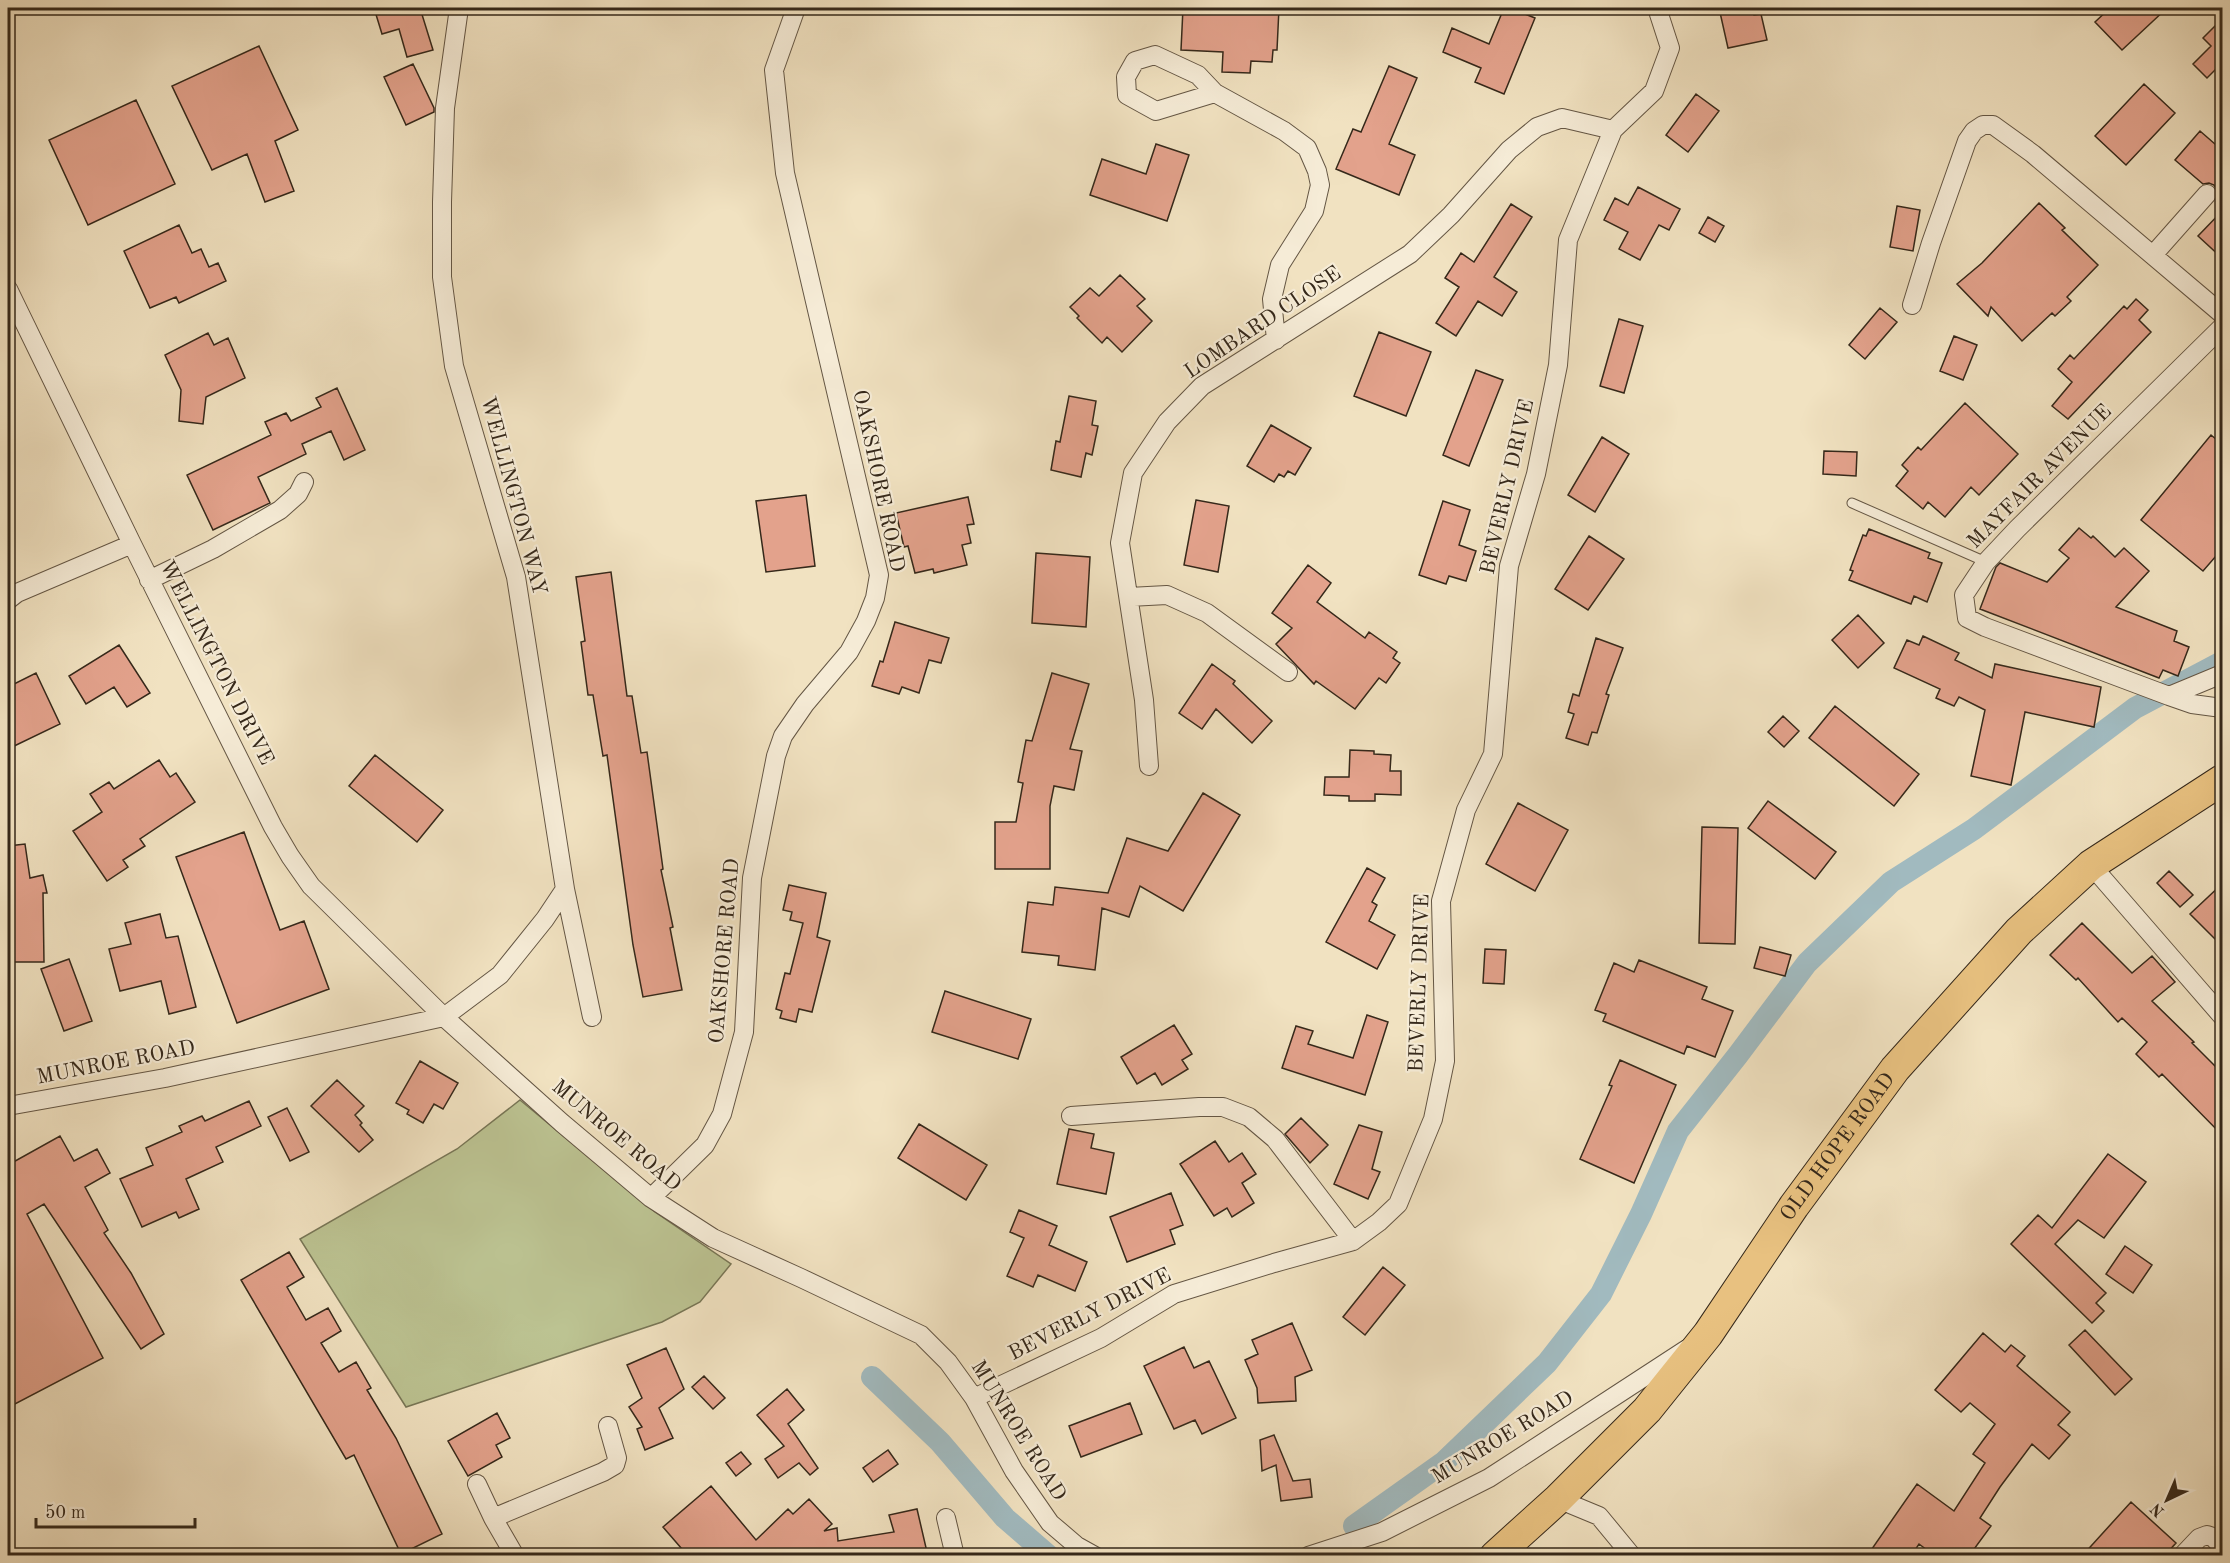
<svg xmlns="http://www.w3.org/2000/svg" width="2230" height="1563" font-family="'Old Standard TT',serif">
  <style>
    .green { fill: #bcc392; stroke: #787656; stroke-width: 1.5 }
    .lines { fill: none; stroke-linecap: round; stroke-linejoin: round }
    .canal { stroke: #a1babf; stroke-width: 22 }
    .building { fill: #e3a28c; stroke: #35281a; stroke-width: 1.5 }
    .lane-casing { stroke: #645644; stroke-width: 11 }
    .street-casing { stroke: #645644; stroke-width: 20 }
    .primary-casing { stroke: #35281a; stroke-width: 32 }
    .lane { stroke: #f6ecd7; stroke-width: 9 }
    .street { stroke: #f6ecd7; stroke-width: 18 }
    .primary { stroke: #e8c180; stroke-width: 30 }
    .labels { text-anchor: middle; dominant-baseline: central; stroke-width: 4.5; stroke-linejoin: round; paint-order: stroke }
    .street-label { font-size: 21px; fill: #35281a; stroke: #f6ecd7 }
  </style>
  <rect width="100%" height="100%" fill="#f1e2c1"/>
  <filter id="stains"><feTurbulence type="fractalNoise" baseFrequency=".00333" numOctaves="4"/><feColorMatrix values="0 0 0 0 .2 0 0 0 0 .09 0 0 0 0 .02 0 0 0 .5 -.17"/></filter>
  <radialGradient id="worn" r=".72"><stop offset=".6" stop-color="#630" stop-opacity="0"/><stop offset="1" stop-color="#630" stop-opacity=".3"/></radialGradient>
  <path class="green" d="M 520,1100 L 655,1212 L 731,1264 L 700,1302 L 662,1322 L 406,1407 L 300,1239 L 457,1149 Z"/>
  <g class="lines">
    <path class="canal" d="M 872,1377 L 940,1442 L 1005,1518 L 1049,1556
      M 1354,1526 L 1444,1462 L 1547,1363 L 1601,1294 L 1641,1214 L 1678,1131 L 1738,1055 L 1807,963 L 1891,882 L 1974,829 L 2135,708 L 2222,662"/>
  </g>
  <path class="building" d="M 374,8 L 420,8 L 433,50 L 407,57 L 399,29 L 382,34 Z
    M 1183,8 L 1279,8 L 1277,50 L 1273,50 L 1272,62 L 1251,61 L 1250,73 L 1222,72 L 1223,52 L 1181,50 Z
    M 1504,8 L 1510,8 L 1535,18 L 1504,94 L 1475,82 L 1481,68 L 1443,52 L 1452,28 L 1489,44 Z
    M 1719,8 L 1752,8 L 1754,15 L 1761,14 L 1767,40 L 1728,48 Z
    M 2110,8 L 2167,8 L 2122,50 L 2095,22 Z
    M 2223,18 L 2223,62 L 2207,78 L 2193,64 L 2211,46 L 2203,38 Z
    M 259,46 L 298,130 L 275,141 L 294,191 L 265,202 L 247,154 L 212,170 L 172,86 Z
    M 413,64 L 434,108 L 434,112 L 406,125 L 384,77 Z
    M 1389,66 L 1417,78 L 1389,144 L 1415,155 L 1399,195 L 1336,169 L 1353,129 L 1361,132 Z
    M 2144,84 L 2175,113 L 2126,165 L 2095,136 Z
    M 1696,94 L 1719,111 L 1688,152 L 1666,135 Z
    M 136,100 L 175,184 L 88,225 L 49,140 Z
    M 2200,131 L 2223,151 L 2223,201 L 2218,197 L 2218,191 L 2214,185 L 2209,183 L 2203,184 L 2175,160 Z
    M 1156,144 L 1189,155 L 1167,221 L 1090,195 L 1102,159 L 1146,174 Z
    M 1638,187 L 1680,209 L 1669,230 L 1659,225 L 1640,260 L 1619,249 L 1628,232 L 1604,220 L 1615,198 L 1628,205 Z
    M 2039,203 L 2065,228 L 2062,230 L 2098,265 L 2067,297 L 2071,301 L 2055,316 L 2052,313 L 2022,341 L 1991,307 L 1988,316 L 1957,284 L 1982,263 Z
    M 1511,204 L 1532,217 L 1494,277 L 1517,292 L 1502,316 L 1478,301 L 1456,336 L 1436,323 L 1459,287 L 1445,278 L 1461,253 L 1474,262 Z
    M 1897,206 L 1920,210 L 1913,251 L 1890,247 Z
    M 2223,210 L 2223,259 L 2198,236 Z
    M 1708,217 L 1724,226 L 1715,242 L 1699,233 Z
    M 179,225 L 192,253 L 201,249 L 209,267 L 218,263 L 226,281 L 179,303 L 176,297 L 150,308 L 124,251 Z
    M 1120,275 L 1145,299 L 1137,306 L 1152,321 L 1122,352 L 1107,337 L 1102,343 L 1077,318 L 1079,316 L 1070,307 L 1090,288 L 1099,296 Z
    M 2136,299 L 2148,310 L 2139,320 L 2151,332 L 2068,419 L 2052,406 L 2072,382 L 2058,369 L 2070,355 L 2074,359 L 2124,306 L 2127,309 Z
    M 1880,308 L 1897,322 L 1865,359 L 1849,345 Z
    M 1619,319 L 1643,326 L 1624,393 L 1600,386 Z
    M 1379,332 L 1431,352 L 1406,416 L 1354,396 Z
    M 208,333 L 214,345 L 228,338 L 245,378 L 206,397 L 203,424 L 179,421 L 181,390 L 165,355 Z
    M 1954,336 L 1977,345 L 1963,380 L 1940,371 Z
    M 1476,370 L 1503,380 L 1469,466 L 1443,455 Z
    M 337,388 L 365,450 L 344,460 L 331,431 L 302,444 L 306,454 L 258,477 L 270,503 L 213,530 L 187,475 L 271,435 L 265,422 L 286,413 L 291,421 L 321,407 L 316,398 Z
    M 1069,396 L 1096,401 L 1092,425 L 1098,426 L 1092,455 L 1086,453 L 1081,477 L 1051,470 L 1056,441 L 1060,442 Z
    M 1965,403 L 2018,454 L 1979,495 L 1971,487 L 1945,517 L 1928,502 L 1923,509 L 1896,486 L 1908,471 L 1902,465 L 1918,447 L 1921,450 Z
    M 1271,425 L 1311,448 L 1295,475 L 1288,471 L 1284,477 L 1279,474 L 1274,482 L 1247,466 Z
    M 2211,435 L 2223,445 L 2223,548 L 2203,571 L 2141,520 Z
    M 1602,437 L 1629,454 L 1595,512 L 1568,495 Z
    M 1824,451 L 1857,452 L 1856,476 L 1823,474 Z
    M 806,495 L 815,566 L 766,572 L 756,501 Z
    M 968,497 L 974,524 L 967,525 L 971,543 L 962,545 L 967,565 L 934,573 L 933,569 L 915,573 L 908,546 L 904,547 L 896,513 Z
    M 1196,500 L 1229,506 L 1218,572 L 1184,565 Z
    M 1443,501 L 1470,510 L 1459,545 L 1476,551 L 1466,581 L 1449,576 L 1446,584 L 1419,575 Z
    M 2079,528 L 2091,538 L 2093,536 L 2115,557 L 2124,548 L 2149,571 L 2116,607 L 2177,631 L 2174,641 L 2189,647 L 2178,676 L 2163,670 L 2159,678 L 1980,609 L 1996,567 L 2000,563 L 2047,582 L 2069,558 L 2059,550 Z
    M 1869,529 L 1930,553 L 1928,558 L 1942,563 L 1927,602 L 1914,596 L 1911,604 L 1849,580 L 1853,571 L 1850,570 L 1863,535 L 1866,536 Z
    M 1589,536 L 1624,559 L 1588,610 L 1555,589 Z
    M 1036,553 L 1090,557 L 1086,627 L 1032,623 Z
    M 1308,565 L 1331,583 L 1317,602 L 1365,638 L 1369,632 L 1397,652 L 1393,658 L 1400,663 L 1386,683 L 1379,678 L 1355,709 L 1316,681 L 1314,684 L 1276,644 L 1292,628 L 1272,613 Z
    M 611,572 L 627,696 L 632,696 L 641,753 L 647,752 L 663,869 L 661,870 L 673,927 L 670,928 L 682,990 L 643,997 L 633,945 L 607,755 L 603,756 L 593,695 L 588,695 L 581,642 L 585,641 L 576,577 Z
    M 1858,615 L 1884,643 L 1858,668 L 1832,640 Z
    M 895,622 L 949,638 L 941,663 L 929,660 L 919,693 L 902,687 L 899,694 L 872,686 L 880,661 L 883,662 Z
    M 1923,636 L 1959,653 L 1955,660 L 1992,678 L 1995,664 L 2101,687 L 2094,727 L 2025,712 L 2011,785 L 1971,776 L 1985,710 L 1959,697 L 1954,706 L 1936,698 L 1940,689 L 1894,668 L 1907,640 L 1919,645 Z
    M 1596,638 L 1623,648 L 1606,694 L 1609,695 L 1597,733 L 1592,732 L 1588,745 L 1566,738 L 1574,714 L 1568,712 L 1573,694 L 1579,696 Z
    M 119,645 L 150,693 L 127,707 L 114,687 L 86,704 L 69,676 Z
    M 1212,664 L 1235,681 L 1233,684 L 1272,721 L 1252,743 L 1216,709 L 1202,729 L 1179,713 Z
    M 36,673 L 60,724 L 8,749 L 8,687 Z
    M 1052,673 L 1089,684 L 1070,749 L 1082,751 L 1074,790 L 1054,786 L 1050,806 L 1050,869 L 995,869 L 995,822 L 1016,822 L 1023,783 L 1018,782 L 1026,740 L 1032,741 Z
    M 1835,706 L 1919,774 L 1894,806 L 1809,738 Z
    M 1783,716 L 1799,731 L 1784,747 L 1768,732 Z
    M 1350,750 L 1374,751 L 1374,754 L 1391,755 L 1390,771 L 1401,771 L 1401,795 L 1375,794 L 1375,801 L 1349,801 L 1349,796 L 1324,795 L 1325,777 L 1349,777 Z
    M 375,755 L 443,810 L 417,842 L 349,786 Z
    M 159,760 L 170,777 L 176,773 L 195,802 L 140,839 L 145,846 L 123,860 L 128,867 L 107,881 L 73,831 L 102,812 L 90,794 L 109,782 L 114,789 Z
    M 1203,793 L 1240,815 L 1183,911 L 1140,886 L 1129,917 L 1102,908 L 1095,970 L 1058,965 L 1059,956 L 1022,952 L 1028,902 L 1053,905 L 1055,887 L 1108,893 L 1127,838 L 1168,851 Z
    M 1768,801 L 1836,852 L 1815,879 L 1748,828 Z
    M 1518,803 L 1568,830 L 1535,891 L 1486,864 Z
    M 1702,827 L 1738,828 L 1735,944 L 1699,943 Z
    M 244,832 L 280,930 L 304,921 L 329,989 L 237,1023 L 176,857 Z
    M 25,844 L 30,878 L 43,875 L 47,893 L 43,893 L 44,962 L 8,962 L 8,846 Z
    M 1367,868 L 1385,878 L 1372,902 L 1377,905 L 1369,921 L 1395,935 L 1377,969 L 1326,942 Z
    M 2169,871 L 2193,895 L 2180,907 L 2157,883 Z
    M 2223,883 L 2223,947 L 2190,914 Z
    M 789,885 L 826,893 L 817,937 L 830,941 L 812,1012 L 799,1009 L 796,1022 L 780,1018 L 782,1011 L 776,1009 L 785,973 L 790,974 L 803,923 L 790,920 L 792,912 L 783,910 Z
    M 160,914 L 166,938 L 178,936 L 196,1007 L 169,1014 L 161,981 L 120,991 L 109,949 L 131,944 L 125,923 Z
    M 2082,923 L 2132,973 L 2152,956 L 2175,982 L 2152,1001 L 2194,1042 L 2192,1043 L 2223,1074 L 2223,1136 L 2162,1074 L 2159,1077 L 2136,1054 L 2147,1042 L 2122,1018 L 2118,1022 L 2078,978 L 2076,980 L 2050,955 Z
    M 1760,947 L 1791,955 L 1785,976 L 1754,968 Z
    M 1485,949 L 1506,950 L 1504,984 L 1483,983 Z
    M 69,959 L 92,1021 L 64,1031 L 41,969 Z
    M 1639,960 L 1707,987 L 1702,999 L 1733,1011 L 1715,1057 L 1687,1046 L 1684,1054 L 1603,1021 L 1606,1014 L 1595,1010 L 1614,963 L 1634,972 Z
    M 945,991 L 1031,1019 L 1018,1059 L 932,1032 Z
    M 1367,1015 L 1388,1022 L 1365,1095 L 1282,1068 L 1296,1026 L 1313,1031 L 1308,1044 L 1353,1058 Z
    M 1174,1025 L 1192,1054 L 1182,1060 L 1188,1069 L 1162,1085 L 1155,1073 L 1137,1084 L 1121,1057 Z
    M 1620,1060 L 1676,1085 L 1634,1183 L 1580,1159 L 1612,1086 L 1609,1085 Z
    M 420,1061 L 458,1083 L 443,1109 L 434,1104 L 423,1123 L 407,1114 L 409,1110 L 396,1103 Z
    M 337,1080 L 364,1106 L 355,1115 L 362,1123 L 360,1125 L 373,1140 L 359,1152 L 311,1106 Z
    M 249,1101 L 261,1126 L 216,1147 L 223,1162 L 186,1179 L 199,1209 L 179,1218 L 176,1212 L 142,1227 L 120,1179 L 153,1165 L 146,1148 L 182,1132 L 179,1126 L 202,1116 L 205,1121 Z
    M 287,1108 L 309,1152 L 290,1161 L 268,1117 Z
    M 1301,1118 L 1328,1145 L 1310,1163 L 1285,1134 Z
    M 919,1124 L 987,1165 L 966,1200 L 898,1158 Z
    M 1359,1125 L 1382,1132 L 1372,1169 L 1380,1172 L 1368,1199 L 1334,1184 Z
    M 1069,1129 L 1094,1134 L 1091,1148 L 1114,1153 L 1106,1194 L 1057,1184 Z
    M 60,1136 L 74,1161 L 97,1149 L 110,1173 L 85,1187 L 108,1230 L 104,1233 L 131,1273 L 164,1334 L 141,1349 L 44,1204 L 27,1214 L 103,1358 L 13,1405 L 8,1394 L 8,1165 Z
    M 1215,1141 L 1229,1162 L 1242,1153 L 1256,1174 L 1242,1183 L 1254,1203 L 1232,1217 L 1227,1208 L 1214,1216 L 1180,1164 Z
    M 2108,1154 L 2146,1182 L 2104,1238 L 2078,1220 L 2055,1244 L 2106,1293 L 2096,1303 L 2104,1311 L 2092,1323 L 2011,1244 L 2038,1215 L 2052,1228 Z
    M 1171,1193 L 1183,1225 L 1170,1230 L 1175,1244 L 1127,1262 L 1110,1217 Z
    M 1019,1210 L 1057,1226 L 1049,1245 L 1087,1262 L 1075,1291 L 1038,1275 L 1033,1287 L 1007,1276 L 1024,1238 L 1010,1232 Z
    M 2125,1246 L 2152,1265 L 2133,1293 L 2106,1274 Z
    M 289,1252 L 304,1277 L 287,1287 L 306,1320 L 328,1308 L 341,1331 L 321,1343 L 339,1372 L 356,1362 L 371,1388 L 367,1390 L 396,1438 L 442,1534 L 401,1554 L 354,1455 L 346,1459 L 241,1280 Z
    M 1383,1267 L 1405,1285 L 1365,1335 L 1343,1317 Z
    M 1292,1323 L 1312,1370 L 1295,1377 L 1296,1401 L 1258,1403 L 1257,1388 L 1245,1360 L 1258,1354 L 1252,1340 Z
    M 2085,1330 L 2132,1379 L 2115,1395 L 2069,1345 Z
    M 1983,1333 L 2005,1352 L 2011,1345 L 2025,1356 L 2017,1366 L 2070,1412 L 2058,1425 L 2070,1435 L 2049,1459 L 2032,1444 L 2000,1487 L 1980,1518 L 1991,1526 L 1969,1556 L 1935,1556 L 1919,1544 L 1911,1556 L 1867,1556 L 1917,1484 L 1954,1511 L 1985,1463 L 1973,1454 L 1995,1424 L 1970,1403 L 1961,1412 L 1935,1390 Z
    M 1184,1347 L 1194,1368 L 1209,1361 L 1236,1418 L 1202,1434 L 1195,1420 L 1174,1429 L 1144,1366 Z
    M 666,1348 L 684,1389 L 659,1408 L 673,1438 L 645,1450 L 637,1429 L 642,1427 L 629,1407 L 642,1398 L 627,1365 Z
    M 704,1376 L 725,1398 L 713,1409 L 692,1387 Z
    M 787,1389 L 804,1410 L 788,1424 L 818,1468 L 810,1475 L 799,1463 L 778,1478 L 765,1459 L 784,1446 L 757,1415 Z
    M 1130,1403 L 1142,1434 L 1081,1457 L 1069,1426 Z
    M 497,1413 L 510,1438 L 496,1445 L 502,1457 L 468,1476 L 448,1441 Z
    M 1274,1435 L 1293,1481 L 1310,1479 L 1312,1497 L 1281,1501 L 1276,1465 L 1262,1471 L 1260,1440 Z
    M 888,1450 L 898,1464 L 873,1482 L 863,1468 Z
    M 741,1452 L 751,1464 L 736,1476 L 726,1463 Z
    M 711,1486 L 756,1540 L 788,1509 L 793,1514 L 809,1499 L 832,1524 L 824,1531 L 837,1528 L 838,1541 L 894,1532 L 889,1515 L 917,1509 L 927,1552 L 914,1556 L 688,1556 L 663,1527 Z
    M 2131,1502 L 2176,1543 L 2164,1556 L 2082,1556 Z"/>
  <g class="lines">
    <g class="lane-casing">
      <path id="lane" d="M 1852,503 L 1986,562"/>
    </g>
    <g class="street-casing">
      <path id="street" d="M 1215,93 L 1198,75 L 1155,55 L 1135,61 L 1126,77 L 1127,95 L 1156,111 L 1215,93 L 1284,131 L 1307,148 L 1317,171 L 1320,185 L 1314,211 L 1280,265 L 1272,299 L 1276,340
        M 2153,255 L 2207,194
        M 8,289 L 132,544 L 273,827 L 290,856 L 311,886 L 444,1017 L 562,1123 L 651,1198 L 713,1238 L 801,1278 L 921,1335 L 948,1362 L 974,1398 L 1014,1471 L 1050,1523 L 1077,1546 L 1095,1556
        M 1912,305 L 1931,243 L 1967,141 L 1974,131 L 1983,125 L 1993,125 L 2033,154 L 2222,314
        M 2222,327 L 2017,529 L 1986,562 L 1964,595 L 1967,618 L 1985,627 L 2169,696 L 2192,704 L 2222,708
        M 149,580 L 213,549 L 280,510 L 298,494 L 304,482
        M 1129,597 L 1167,595 L 1207,613 L 1288,672
        M 8,600 L 17,593 L 132,544
        M 2169,696 L 2222,674
        M 1149,766 L 1144,700 L 1120,543 L 1133,473 L 1167,422 L 1202,386 L 1410,254 L 1451,215 L 1509,150 L 1537,127 L 1562,118 L 1613,130
        M 2091,865 L 2222,1016
        M 565,889 L 592,1017
        M 8,1106 L 165,1078 L 444,1017 L 500,975 L 545,919 L 565,889 L 516,577 L 454,366 L 442,277 L 442,202 L 445,108 L 459,8
        M 1071,1116 L 1199,1107 L 1223,1107 L 1249,1117 L 1275,1139 L 1353,1241
        M 651,1198 L 705,1145 L 722,1114 L 744,1032 L 752,878 L 776,756 L 783,736 L 805,704 L 849,652 L 866,621 L 875,598 L 879,575 L 785,173 L 774,70 L 796,8
        M 974,1398 L 1101,1338 L 1174,1294 L 1274,1263 L 1353,1241 L 1379,1222 L 1398,1204 L 1433,1119 L 1445,1061 L 1441,901 L 1466,810 L 1493,754 L 1509,566 L 1536,474 L 1558,365 L 1568,240 L 1613,130 L 1654,91 L 1670,48 L 1657,8
        M 477,1484 L 493,1518 L 515,1556
        M 1558,1499 L 1599,1516 L 1632,1556
        M 493,1518 L 603,1472 L 615,1465 L 617,1458 L 608,1426
        M 946,1518 L 955,1556
        M 1308,1556 L 1382,1532 L 1489,1478 L 1687,1349
        M 2182,1556 L 2199,1538 L 2207,1535 L 2213,1537 L 2222,1547"/>
    </g>
    <g class="primary-casing">
      <g id="primary">
        <path id="s1" d="M 1495,1556 L 1558,1499 L 1647,1410 L 1708,1334 L 1794,1206 L 1895,1069 L 2019,931 L 2091,865 L 2222,780"/>
      </g>
    </g>
    <use href="#lane" class="lane"/>
    <use href="#street" class="street"/>
    <use href="#primary" class="primary"/>
  </g>
  <g class="labels">
    <g class="street-label">
      <text transform="translate(1263 323) rotate(-34)">LOMBARD CLOSE</text>
      <text transform="translate(2040 477) rotate(-45)">MAYFAIR AVENUE</text>
      <text transform="translate(878 481) rotate(78)">OAKSHORE ROAD</text>
      <text transform="translate(1508 487) rotate(-77)">BEVERLY DRIVE</text>
      <text transform="translate(513 496) rotate(75)">WELLINGTON WAY</text>
      <text transform="translate(216 663) rotate(63)">WELLINGTON DRIVE</text>
      <text transform="translate(725 951) rotate(-85)">OAKSHORE ROAD</text>
      <text transform="translate(1420 983) rotate(-88)">BEVERLY DRIVE</text>
      <text transform="translate(116 1063) rotate(-11)">MUNROE ROAD</text>
      <text transform="translate(616 1136) rotate(40)">MUNROE ROAD</text>
      <text stroke="none"><textPath href="#s1" startOffset="536">OLD HOPE ROAD</textPath></text>
      <text transform="translate(1090 1315) rotate(-27)">BEVERLY DRIVE</text>
      <text transform="translate(1018 1431) rotate(58)">MUNROE ROAD</text>
      <text transform="translate(1503 1438) rotate(-31)">MUNROE ROAD</text>
    </g>
  </g>
  <rect width="2230" height="1563" fill="none" stroke="#f1e2c1" stroke-width="30"/>
  <rect x="9" y="9" width="2212" height="1545" fill="none" stroke="#35281a" stroke-width="3"/>
  <rect x="15" y="15" width="2200" height="1533" fill="none" stroke="#35281a" stroke-width="1.5"/>
  <g transform="translate(2167 1500) rotate(224)" stroke="#f6ecd7" stroke-width="4.5" paint-order="stroke">
  <path d="M0-4.5L10 22L0 15L-10 22Z" fill="#35281a"/>
  <text y="-9" font-size="16" font-weight="bold" text-anchor="middle" fill="#35281a">N</text>
  </g>
  <path d="M36 1518v9h159v-9" fill="none" stroke="#35281a" stroke-width="3"/>
  <text x="45" y="1518" font-size="18" fill="#35281a" stroke="#f6ecd7" stroke-width="4.5" paint-order="stroke">50 m</text>
  <rect width="100%" height="100%" filter="url(#stains)"/>
  <rect width="100%" height="100%" fill="url(#worn)"/>
</svg>
